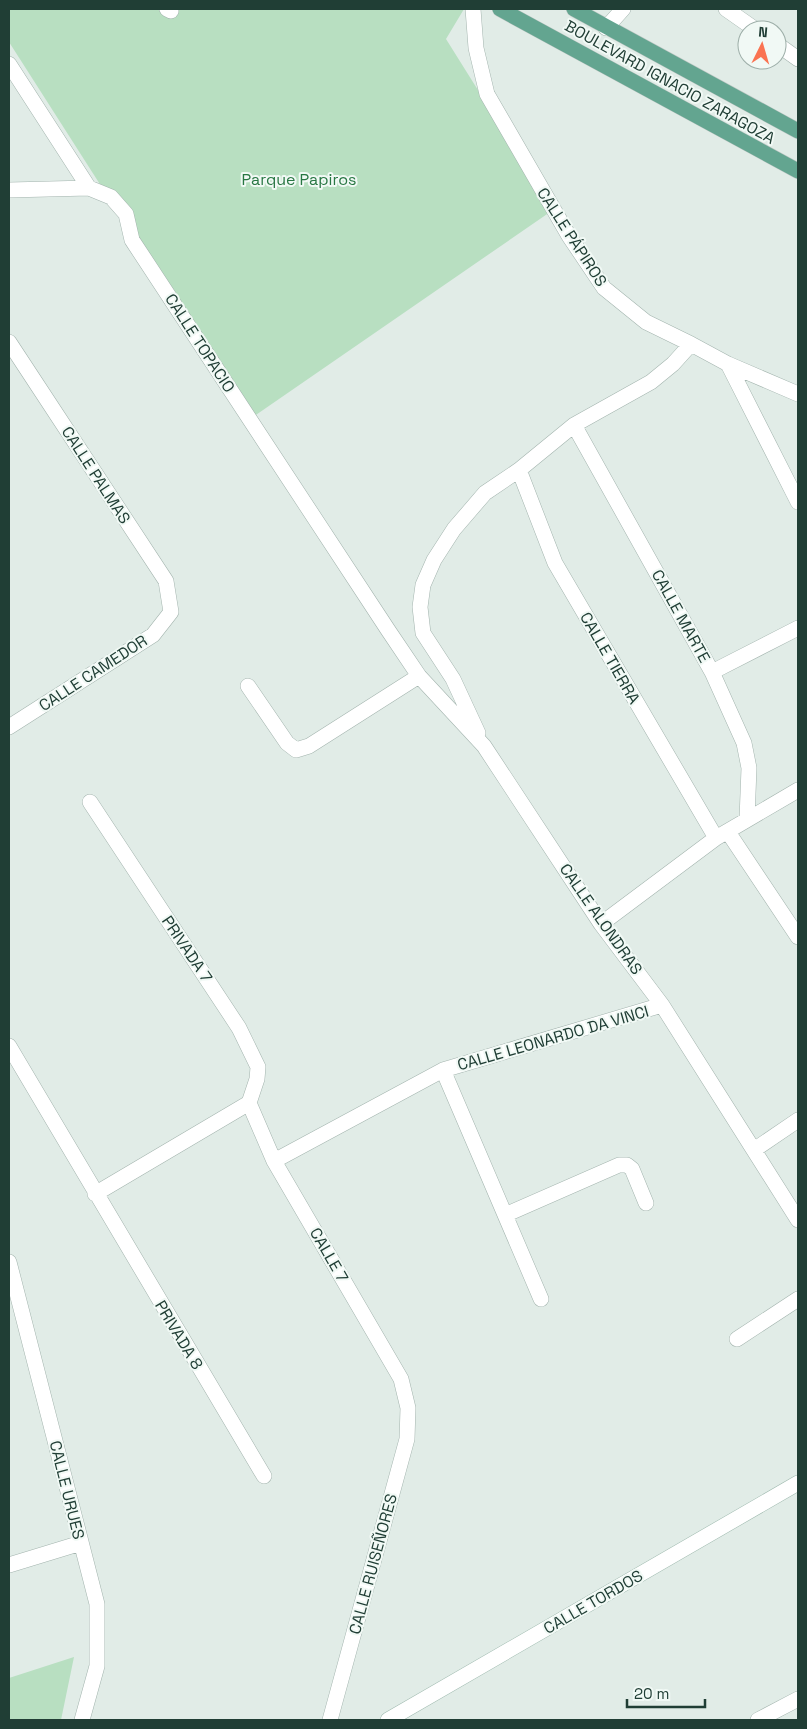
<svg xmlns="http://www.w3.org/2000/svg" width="807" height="1729" font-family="'Space Grotesk',sans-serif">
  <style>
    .green { fill: #b8dfc1 }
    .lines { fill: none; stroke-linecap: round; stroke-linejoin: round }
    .street-casing { stroke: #a3b4ae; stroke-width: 16 }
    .secondary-casing { stroke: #9eb9ae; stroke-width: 16 }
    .primary-casing { stroke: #c1c9c6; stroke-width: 16 }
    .street { stroke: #fff; stroke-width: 15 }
    .secondary { stroke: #fff; stroke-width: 15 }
    .primary { stroke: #63a590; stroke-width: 15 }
    .labels { text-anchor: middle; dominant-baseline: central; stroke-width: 4; stroke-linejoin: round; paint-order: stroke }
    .street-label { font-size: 16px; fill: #203e35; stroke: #f1f9f5 }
    .park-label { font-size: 16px; fill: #287743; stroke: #f1f9f5 }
  </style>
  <rect width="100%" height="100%" fill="#e1ece7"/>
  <path class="green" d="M 9,9 L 464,9 L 446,39 L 553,210 L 250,419 L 9,42 Z
    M 74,1657 L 61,1720 L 9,1720 L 9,1678 Z"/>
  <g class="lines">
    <g class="street-casing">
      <path id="street" d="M 167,9 L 171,11
        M 473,9 L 476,48 L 487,94 L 569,236 L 604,288 L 646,322 L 691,344 L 728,364 L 798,394
        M 726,9 L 756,30
        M 606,28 L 623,9
        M 777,44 L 798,59
        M 9,64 L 89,188 L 111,197 L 126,214 L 132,240 L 388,630 L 419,676 L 484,746 L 601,924 L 662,1005 L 798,1220
        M 9,190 L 89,188
        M 9,342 L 166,581 L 171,612 L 153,635 L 9,727
        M 728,364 L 798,502
        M 574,425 L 712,672 L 744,743 L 749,768 L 747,819
        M 519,470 L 555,563 L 716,838
        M 712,672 L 798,628
        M 248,686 L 287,743 L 296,750 L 309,746 L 419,676
        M 478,733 L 453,679 L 423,633 L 420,607 L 423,585 L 434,560 L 454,529 L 485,493 L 519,470 L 574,425 L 651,382 L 673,364 L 691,344
        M 90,802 L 239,1028 L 258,1067 L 257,1079 L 249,1103
        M 728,832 L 798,937
        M 601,924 L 716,838 L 798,790
        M 9,1046 L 264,1476
        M 443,1070 L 541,1299
        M 249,1103 L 274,1161 L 401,1379 L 408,1408 L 407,1439 L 330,1720
        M 754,1150 L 798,1120
        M 274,1161 L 443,1070 L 662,1005
        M 95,1194 L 249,1103
        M 505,1215 L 619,1165 L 627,1165 L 632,1169 L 646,1203
        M 9,1262 L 97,1604 L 97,1666 L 82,1720
        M 737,1339 L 798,1299
        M 9,1565 L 81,1543
        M 758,1720 L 798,1699"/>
    </g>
    <g class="secondary-casing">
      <path id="secondary" d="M 388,1720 L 798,1483"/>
    </g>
    <g class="primary-casing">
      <path id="primary" d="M 500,9 L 798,171
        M 574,9 L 798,131"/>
    </g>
    <use href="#street" class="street"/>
    <use href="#secondary" class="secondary"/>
    <use href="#primary" class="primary"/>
  </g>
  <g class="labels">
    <g class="street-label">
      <text transform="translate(670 82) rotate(29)">BOULEVARD IGNACIO ZARAGOZA</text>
      <text transform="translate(572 237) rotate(57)">CALLE PÁPIROS</text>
      <text transform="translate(200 343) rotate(57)">CALLE TOPACIO</text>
      <text transform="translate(96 475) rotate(57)">CALLE PALMAS</text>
      <text transform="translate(681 616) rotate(61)">CALLE MARTE</text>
      <text transform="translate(610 658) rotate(60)">CALLE TIERRA</text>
      <text transform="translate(93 673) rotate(-33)">CALLE CAMEDOR</text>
      <text transform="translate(601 919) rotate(55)">CALLE ALONDRAS</text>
      <text transform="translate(187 949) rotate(56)">PRIVADA 7</text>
      <text transform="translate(553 1038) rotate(-16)">CALLE LEONARDO DA VINCI</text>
      <text transform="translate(329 1255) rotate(60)">CALLE 7</text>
      <text transform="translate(179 1335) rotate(59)">PRIVADA 8</text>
      <text transform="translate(67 1490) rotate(76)">CALLE URUES</text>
      <text transform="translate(373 1564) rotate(-75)">CALLE RUISEÑORES</text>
      <text transform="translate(593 1602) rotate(-30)">CALLE TORDOS</text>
    </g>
    <g class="park-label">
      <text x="299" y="179">Parque Papiros</text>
    </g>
  </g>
  <rect width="807" height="1729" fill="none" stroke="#203e35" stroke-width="20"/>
  <g transform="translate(762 45) rotate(5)"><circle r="24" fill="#f1f9f5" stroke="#9daea8"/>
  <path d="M0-4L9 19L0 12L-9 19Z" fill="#fa7351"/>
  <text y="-8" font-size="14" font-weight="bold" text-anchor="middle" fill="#203e35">N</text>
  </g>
  <path d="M627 1699v8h78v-8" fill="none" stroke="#203e35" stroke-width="2.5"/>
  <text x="634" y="1699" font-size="15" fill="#203e35" stroke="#f1f9f5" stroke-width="4" paint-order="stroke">20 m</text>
</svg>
